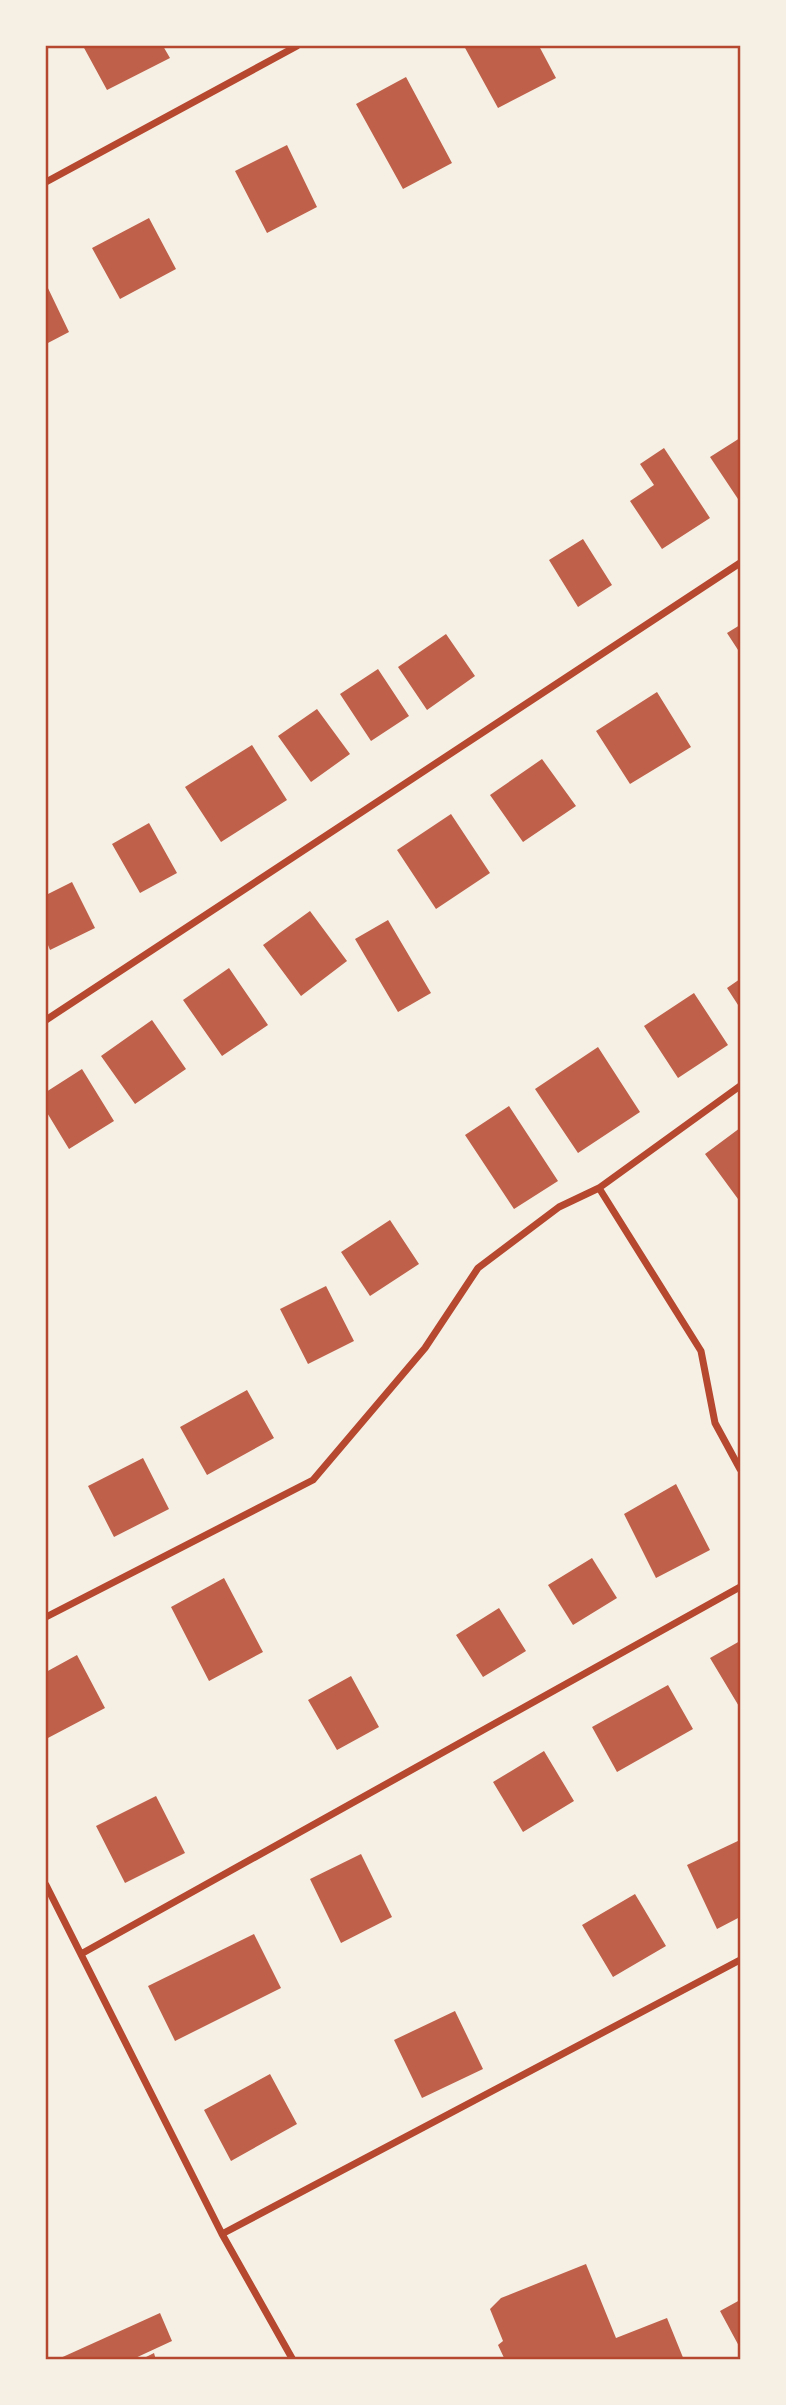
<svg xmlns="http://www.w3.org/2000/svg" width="786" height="2405" font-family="Rubik,sans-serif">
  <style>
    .building { fill: #bf614a }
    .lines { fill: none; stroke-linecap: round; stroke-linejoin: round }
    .minor { stroke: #b5482f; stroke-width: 7 }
    .neatline { fill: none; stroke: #b5482f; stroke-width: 2.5 }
  </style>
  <rect width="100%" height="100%" fill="#f6efe4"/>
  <path class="building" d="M 83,46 L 163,46 L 170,58 L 107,90 Z
    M 464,46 L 539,46 L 556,78 L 498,108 Z
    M 406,77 L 452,163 L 403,189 L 356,104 Z
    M 287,145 L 317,207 L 267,233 L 235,171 Z
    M 149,218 L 176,269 L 120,299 L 92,248 Z
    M 46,284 L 69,332 L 46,344 Z
    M 740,438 L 740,497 L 738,499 L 710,457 Z
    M 664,448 L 710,518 L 662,549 L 630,501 L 654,485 L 640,464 Z
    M 583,539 L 612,585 L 578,607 L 549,560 Z
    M 740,625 L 740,653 L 727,633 Z
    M 446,634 L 475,676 L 427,710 L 398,667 Z
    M 378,669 L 409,716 L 371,741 L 340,694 Z
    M 657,692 L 691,747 L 630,784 L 596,731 Z
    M 317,709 L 350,754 L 311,782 L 278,736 Z
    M 252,745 L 287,800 L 221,842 L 185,787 Z
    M 542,759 L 576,806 L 523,842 L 490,795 Z
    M 451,814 L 490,873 L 436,909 L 397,850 Z
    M 149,823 L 177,873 L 140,893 L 112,844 Z
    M 72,882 L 95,928 L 50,950 L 46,940 L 46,895 Z
    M 310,911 L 347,961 L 301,996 L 263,945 Z
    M 388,920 L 431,993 L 398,1012 L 355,939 Z
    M 229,968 L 268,1025 L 222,1056 L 183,1000 Z
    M 740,979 L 740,1008 L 727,988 Z
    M 694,993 L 728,1045 L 678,1078 L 644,1026 Z
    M 152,1020 L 186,1069 L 135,1104 L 101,1056 Z
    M 598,1047 L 640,1112 L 578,1153 L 535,1089 Z
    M 82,1069 L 114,1121 L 69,1149 L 46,1111 L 46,1092 Z
    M 509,1106 L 558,1181 L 514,1209 L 465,1135 Z
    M 740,1128 L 740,1197 L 738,1199 L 705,1154 Z
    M 390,1220 L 419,1264 L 370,1296 L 341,1252 Z
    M 326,1286 L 354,1341 L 308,1364 L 280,1309 Z
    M 247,1390 L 274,1438 L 207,1475 L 180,1427 Z
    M 143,1458 L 169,1509 L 114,1537 L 88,1486 Z
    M 676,1484 L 710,1550 L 656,1578 L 624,1514 Z
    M 592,1558 L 617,1598 L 573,1625 L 548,1585 Z
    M 224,1578 L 263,1652 L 209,1681 L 171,1607 Z
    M 499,1608 L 526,1651 L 483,1677 L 456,1635 Z
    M 740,1641 L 740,1708 L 710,1658 Z
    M 77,1655 L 105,1708 L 46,1739 L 46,1672 Z
    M 351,1676 L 379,1727 L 337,1750 L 308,1700 Z
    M 668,1685 L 693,1729 L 617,1772 L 592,1727 Z
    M 544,1751 L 574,1801 L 523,1832 L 493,1782 Z
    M 156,1796 L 185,1853 L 125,1883 L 96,1826 Z
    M 740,1840 L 740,1917 L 717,1929 L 687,1865 Z
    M 361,1854 L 392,1917 L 341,1943 L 310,1879 Z
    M 635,1894 L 666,1946 L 613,1977 L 582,1925 Z
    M 254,1934 L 281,1988 L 175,2041 L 148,1986 Z
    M 455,2011 L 483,2069 L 422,2098 L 394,2040 Z
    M 270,2074 L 297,2124 L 231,2161 L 204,2110 Z
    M 586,2264 L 616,2338 L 667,2318 L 684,2360 L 505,2360 L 498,2345 L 503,2341 L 490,2309 L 501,2298 Z
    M 740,2300 L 740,2348 L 720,2311 Z
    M 160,2313 L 172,2341 L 131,2360 L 56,2360 Z
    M 154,2353 L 156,2360 L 140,2360 Z"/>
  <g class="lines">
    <path class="minor" d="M 46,182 L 297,46
      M 46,1020 L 740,563
      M 599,1188 L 701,1351 L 715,1423 L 740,1469
      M 46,1617 L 313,1480 L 425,1348 L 478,1268 L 559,1207 L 599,1188 L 740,1086
      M 46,1885 L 222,2234 L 293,2360
      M 81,1954 L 740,1587
      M 222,2234 L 740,1960"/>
  </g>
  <rect width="786" height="2405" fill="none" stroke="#f6efe4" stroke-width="94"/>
  <rect x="47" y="47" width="692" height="2311" class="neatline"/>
</svg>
